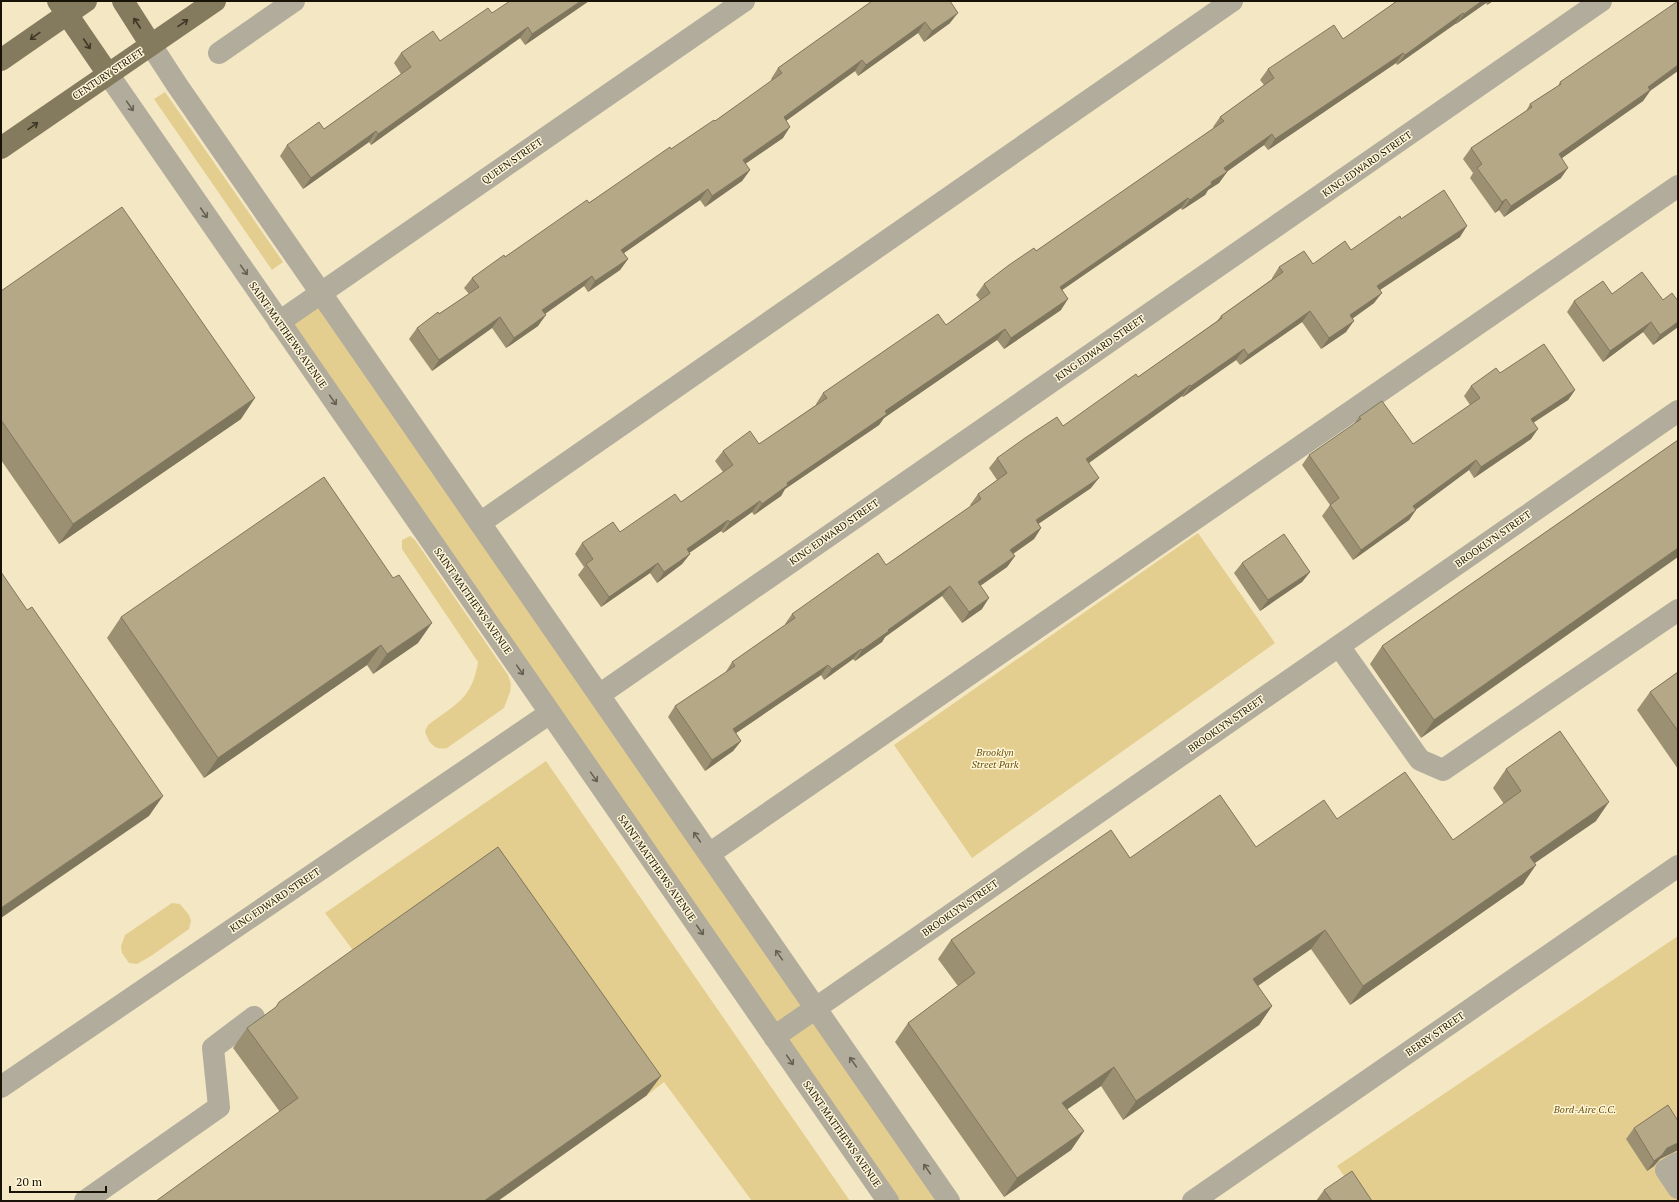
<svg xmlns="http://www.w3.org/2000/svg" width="1679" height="1202" font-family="'PT Serif',serif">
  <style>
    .green { fill: #e4ce8f }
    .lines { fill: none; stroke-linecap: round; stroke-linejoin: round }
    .minor { stroke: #b2ac9d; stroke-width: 22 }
    .major { stroke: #847a5e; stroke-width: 22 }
    .wall { fill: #9c9073 }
    .shaded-wall { fill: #7f765e }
    .building { fill: #b5a886; stroke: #7f765e }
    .oneway { stroke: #3e3725 }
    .oneway2 { stroke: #656052 }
    .labels { text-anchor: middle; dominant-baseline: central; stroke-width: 3; stroke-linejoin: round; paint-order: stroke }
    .street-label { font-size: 10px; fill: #181306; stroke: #fff5d7 }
    .park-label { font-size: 10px; font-style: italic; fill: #66520d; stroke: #fff5d7 }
  </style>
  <rect width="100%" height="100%" fill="#f4e7c3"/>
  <path class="green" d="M 165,92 L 283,262 L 272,270 L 154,99 Z
    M 321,293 L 949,1201 L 888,1201 L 279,322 Z
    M 1198,533 L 1275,643 L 972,858 L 894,745 Z
    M 410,536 L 415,540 L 508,675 L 511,684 L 510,692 L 504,708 L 447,748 C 434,751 428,742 425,731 L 428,725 C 456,704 472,699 478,662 L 402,549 L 402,540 Z
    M 546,761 L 850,1201 L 752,1201 L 664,1082 L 646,1096 L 484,868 L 358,957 L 325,913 Z
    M 172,903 L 180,904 L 189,915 L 191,921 L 189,929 L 151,956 L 137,964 L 129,963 L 122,953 L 121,946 L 125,935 Z
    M 1678,936 L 1678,1201 L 1362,1201 L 1337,1166 Z"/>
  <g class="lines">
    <path class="minor" d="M 151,45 L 177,85 L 949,1201
      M 219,53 L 294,1
      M 108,74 L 888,1201
      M 279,322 L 744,1
      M 480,523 L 1232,1
      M 1339,646 L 1420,760 L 1443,770 L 1678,610
      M 599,695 L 1601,1
      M 709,854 L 1678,186
      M 774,1037 L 1678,411
      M 1,1087 L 550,713
      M 1678,1163 L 1666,1170 L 1678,1188
      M 85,1201 L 219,1107 L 213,1048 L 254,1017
      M 1193,1201 L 1678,866"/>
    <path class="major" d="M 58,1 L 108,74
      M 123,1 L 151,45
      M 1,60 L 86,1
      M 1,148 L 215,1"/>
  </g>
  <path class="wall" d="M 589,1 L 525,45 L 520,38 L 371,145 L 369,142 L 303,189 L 280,156 L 287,145 L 324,129 L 401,74 L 394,63 L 401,53 L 440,41 L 492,13 Z
    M 872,1 L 950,23 L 924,42 L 918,33 L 858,76 L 855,71 L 786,121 L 783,138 L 745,164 L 750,170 L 742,181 L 705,207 L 700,200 L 624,253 L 628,259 L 620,270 L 588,292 L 584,286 L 545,314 L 538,326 L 506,348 L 492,328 L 432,371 L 409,339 L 417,328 L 469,294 L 464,288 L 472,278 L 505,257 L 715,121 L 772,81 L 771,79 L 778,68 Z
    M 1397,1 L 1493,1 L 1487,5 L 1486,3 L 1456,24 L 1455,24 L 1397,65 L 1396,63 L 1268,150 L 1264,145 L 1227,171 L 1227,172 L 1219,183 L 1208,190 L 1205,195 L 1182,210 L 1181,208 L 1062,290 L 1061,310 L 1004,349 L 997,340 L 884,418 L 879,425 L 785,489 L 781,496 L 754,515 L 752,512 L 723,533 L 721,531 L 689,553 L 690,554 L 682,564 L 657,583 L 650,573 L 601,607 L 578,575 L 584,567 L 575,554 L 582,543 L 620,532 L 681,502 L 723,472 L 715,461 L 723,451 L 759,444 L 816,405 L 816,404 L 823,393 L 946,325 L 980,300 L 976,295 L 984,284 L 1036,251 L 1214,128 L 1213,127 L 1220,117 L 1264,85 L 1260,80 L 1268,69 L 1343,39 Z
    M 1560,82 L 1650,91 L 1643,101 L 1562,158 L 1561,178 L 1504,217 L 1499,210 L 1495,213 L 1470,178 L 1473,173 L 1463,159 L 1471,148 L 1526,111 L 1530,104 L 1558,86 Z
    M 1401,219 L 1460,237 L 1380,290 L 1374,303 L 1352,319 L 1346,332 L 1321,349 L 1302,322 L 1240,365 L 1236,360 L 1183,397 L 1182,396 L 1089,463 L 1091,488 L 1038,524 L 1041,528 L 1034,539 L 1013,554 L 1015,556 L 1007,567 L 980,586 L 982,609 L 962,623 L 942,596 L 885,637 L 882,642 L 855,661 L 853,659 L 824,680 L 821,675 L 736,733 L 741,741 L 733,751 L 705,771 L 668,717 L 675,706 L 725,673 L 732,662 L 785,625 L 785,624 L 792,614 L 886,565 L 971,506 L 970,505 L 978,494 L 997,480 L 989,468 L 997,458 L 1063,426 L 1138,377 L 1217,321 L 1221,316 L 1272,279 L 1272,278 L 1279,267 L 1313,264 L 1351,250 Z
    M 1,291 L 241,419 L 59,544 L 1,460 Z
    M 1612,294 L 1678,301 L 1678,327 L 1653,345 L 1643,332 L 1603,362 L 1567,312 L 1574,301 Z
    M 1500,373 L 1575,390 L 1568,400 L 1533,422 L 1531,439 L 1474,478 L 1469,470 L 1415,510 L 1409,520 L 1353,560 L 1322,516 L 1330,505 L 1302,465 L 1309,455 L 1353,425 L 1359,417 L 1413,444 L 1470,405 L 1464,396 L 1471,386 Z
    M 1678,440 L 1421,738 L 1370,664 L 1382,646 Z
    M 1242,563 L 1310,572 L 1302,582 L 1260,611 L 1234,573 Z
    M 121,617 L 418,643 L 373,674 L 367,665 L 204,778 L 107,638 Z
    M 1678,672 L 1678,769 L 1637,710 L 1650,692 Z
    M 1506,769 L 1596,821 L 1535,863 L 1523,884 L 1350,1005 L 1311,949 L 1258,986 L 1272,1006 L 1259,1025 L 1123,1120 L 1101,1086 L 1067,1109 L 1084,1131 L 1071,1150 L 1004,1197 L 895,1042 L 908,1023 L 958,986 L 938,959 L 951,940 L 1130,858 L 1256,847 L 1337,819 L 1453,840 L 1504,804 L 1493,788 Z
    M 247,1028 L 661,1076 L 646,1096 L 280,1112 L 233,1048 Z
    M 1678,1121 L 1678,1150 L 1660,1159 L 1654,1166 L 1647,1171 L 1626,1139 L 1634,1128 Z
    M 1324,1190 L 1372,1201 L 1316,1201 Z"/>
  <path class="shaded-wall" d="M 581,1 L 589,1 L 525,45 L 532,34 Z
    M 1482,1 L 1488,1 L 1486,3 L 1456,24 L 1464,14 Z
    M 1490,1 L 1493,1 L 1487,5 Z
    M 958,13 L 950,23 L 924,42 L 932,31 Z
    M 1463,13 L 1455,24 L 1397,65 L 1405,55 Z
    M 925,22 L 918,33 L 858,76 L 866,65 Z
    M 528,27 L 520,38 L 371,145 L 378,134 Z
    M 1403,53 L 1396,63 L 1268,150 L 1275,139 Z
    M 862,60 L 855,71 L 776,128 L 784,117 Z
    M 1678,65 L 1678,71 L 1650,91 L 1643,101 L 1552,165 L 1559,154 L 1648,87 Z
    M 790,127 L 783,138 L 735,171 L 743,160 Z
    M 376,131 L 369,142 L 303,189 L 311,178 Z
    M 1272,134 L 1264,145 L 1217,179 L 1224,168 Z
    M 1568,168 L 1561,178 L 1504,217 L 1511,206 Z
    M 750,170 L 742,181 L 705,207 L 712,196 Z
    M 1227,172 L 1219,183 L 1208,190 L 1205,195 L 1182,210 L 1190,200 L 1211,182 Z
    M 708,189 L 700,200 L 614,260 L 621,250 Z
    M 1188,198 L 1181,208 L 1052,297 L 1060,287 Z
    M 1506,199 L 1499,210 L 1495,213 L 1502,202 Z
    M 1467,226 L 1460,237 L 1369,297 L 1377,286 Z
    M 628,259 L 620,270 L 588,292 L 595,281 Z
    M 592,276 L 584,286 L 535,321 L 542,310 Z
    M 1382,293 L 1374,303 L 1342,326 L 1350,315 Z
    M 1068,299 L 1061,310 L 1004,349 L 1011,338 Z
    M 1310,311 L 1302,322 L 1240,365 L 1248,355 Z
    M 546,315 L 538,326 L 506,348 L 514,338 Z
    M 500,317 L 492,328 L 432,371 L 439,360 Z
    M 1354,321 L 1346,332 L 1321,349 L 1329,338 Z
    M 1651,322 L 1643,332 L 1603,362 L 1610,351 Z
    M 1678,322 L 1678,327 L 1653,345 L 1660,335 Z
    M 1005,329 L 997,340 L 884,418 L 879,425 L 785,489 L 781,496 L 754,515 L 762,504 L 787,483 L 885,411 Z
    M 1244,349 L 1236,360 L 1183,397 L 1191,386 Z
    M 1190,385 L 1182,396 L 1079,470 L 1086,459 Z
    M 1575,390 L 1568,400 L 1524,429 L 1531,419 Z
    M 255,398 L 241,419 L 59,544 L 73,524 Z
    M 1538,429 L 1531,439 L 1474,478 L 1481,467 Z
    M 1476,460 L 1469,470 L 1406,517 L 1413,506 Z
    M 1099,478 L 1091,488 L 1028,531 L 1036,520 Z
    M 760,501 L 752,512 L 723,533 L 730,522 Z
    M 1416,510 L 1409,520 L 1353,560 L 1361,550 Z
    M 728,520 L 721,531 L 679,560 L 687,549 Z
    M 1041,528 L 1034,539 L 1003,561 L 1010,550 Z
    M 1678,548 L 1678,557 L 1421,738 L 1434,720 Z
    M 690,554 L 682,564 L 657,583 L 664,572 Z
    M 1015,556 L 1007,567 L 970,593 L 978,582 Z
    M 658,563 L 650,573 L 601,607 L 609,597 Z
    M 1310,572 L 1302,582 L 1260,611 L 1268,600 Z
    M 950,586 L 942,596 L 885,637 L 882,642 L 855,661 L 862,650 L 888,630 Z
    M 989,598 L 982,609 L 962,623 L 969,612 Z
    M 432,623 L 418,643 L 373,674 L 387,654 Z
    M 381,645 L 367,665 L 204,778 L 218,758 Z
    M 861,649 L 853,659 L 824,680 L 832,669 Z
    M 828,665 L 821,675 L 726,740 L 733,729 Z
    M 741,741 L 733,751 L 705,771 L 712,760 Z
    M 163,796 L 149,816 L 1,918 L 1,908 Z
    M 1609,802 L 1596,821 L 1517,875 L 1530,857 Z
    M 1536,865 L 1523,884 L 1350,1005 L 1363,986 Z
    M 1325,930 L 1311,949 L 1240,998 L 1253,979 Z
    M 1272,1006 L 1259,1025 L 1123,1120 L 1136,1101 Z
    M 1114,1067 L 1101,1086 L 1049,1122 L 1062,1103 Z
    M 661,1076 L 646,1096 L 498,1201 L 484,1201 Z
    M 1084,1131 L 1071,1150 L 1004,1197 L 1017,1178 Z
    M 1678,1143 L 1678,1150 L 1660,1159 L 1654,1166 L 1647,1171 L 1654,1161 L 1667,1148 Z"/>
  <path class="building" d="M 510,1 L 581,1 L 532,34 L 528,27 L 378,134 L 376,131 L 311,178 L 287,145 L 319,122 L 324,129 L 411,67 L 401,53 L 433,31 L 440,41 L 488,8 L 492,13 Z
    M 872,1 L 950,1 L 958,13 L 932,31 L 925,22 L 866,65 L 862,60 L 784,117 L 790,127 L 743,160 L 750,170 L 712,196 L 708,189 L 621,250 L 628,259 L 595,281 L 592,276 L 542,310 L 546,315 L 514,338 L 500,317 L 439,360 L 417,328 L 438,312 L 439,314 L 479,287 L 472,278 L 504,255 L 505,257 L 587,200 L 589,203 L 670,147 L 671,149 L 714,120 L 715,121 L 782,73 L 778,68 Z
    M 1397,1 L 1482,1 L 1464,14 L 1463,13 L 1405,55 L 1403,53 L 1275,139 L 1272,134 L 1224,168 L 1227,172 L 1211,182 L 1212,184 L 1190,200 L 1188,198 L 1060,287 L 1068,299 L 1011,338 L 1005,329 L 885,411 L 887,414 L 787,483 L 788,485 L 762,504 L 760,501 L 730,522 L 728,520 L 687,549 L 690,554 L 664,572 L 658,563 L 609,597 L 586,564 L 593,559 L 582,543 L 613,522 L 620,532 L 675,494 L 681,502 L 733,465 L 723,451 L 750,431 L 759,444 L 827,398 L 823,393 L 938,314 L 946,325 L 990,293 L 984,284 L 1009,265 L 1034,248 L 1036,251 L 1224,121 L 1220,117 L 1274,78 L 1268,69 L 1334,25 L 1343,39 Z
    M 1678,1 L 1678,65 L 1648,87 L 1650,90 L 1559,154 L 1568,168 L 1511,206 L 1506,199 L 1502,202 L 1477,168 L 1482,164 L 1471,148 L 1532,107 L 1530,104 L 1561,84 L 1560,82 Z
    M 1444,190 L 1467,226 L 1377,286 L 1382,293 L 1350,315 L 1354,321 L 1329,338 L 1310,311 L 1248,355 L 1244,349 L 1191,386 L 1190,385 L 1086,459 L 1099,478 L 1036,520 L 1041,528 L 1010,550 L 1015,556 L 978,582 L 989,598 L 969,612 L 950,586 L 888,630 L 889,631 L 862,650 L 861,649 L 832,669 L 828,665 L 733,729 L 741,741 L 712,760 L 675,706 L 735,666 L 732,662 L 795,618 L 792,614 L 878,553 L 886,565 L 981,499 L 978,494 L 1007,473 L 997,458 L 1025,438 L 1057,417 L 1063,426 L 1136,374 L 1138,377 L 1222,318 L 1221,316 L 1283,272 L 1279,267 L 1304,251 L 1313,264 L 1345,241 L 1351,250 L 1400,216 L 1401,219 Z
    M 122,207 L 255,398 L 73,524 L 1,420 L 1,291 Z
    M 1642,272 L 1663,300 L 1672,293 L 1678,301 L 1678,322 L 1660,335 L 1651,322 L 1610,351 L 1574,301 L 1603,281 L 1612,294 Z
    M 1544,344 L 1575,390 L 1531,419 L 1538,429 L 1481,467 L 1476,460 L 1413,506 L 1416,510 L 1361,550 L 1330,505 L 1339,498 L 1309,455 L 1361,419 L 1359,417 L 1382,401 L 1413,444 L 1480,398 L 1471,386 L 1496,368 L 1500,373 Z
    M 1678,440 L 1678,548 L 1434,720 L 1382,646 Z
    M 324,477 L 393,578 L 399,575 L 432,623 L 387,654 L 381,645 L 218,758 L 121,617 Z
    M 1284,534 L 1310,572 L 1268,600 L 1242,563 Z
    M 1,572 L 27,610 L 32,607 L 163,796 L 1,908 Z
    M 1678,672 L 1678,731 L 1650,692 Z
    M 1560,731 L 1609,802 L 1530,857 L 1536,865 L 1363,986 L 1325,930 L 1253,979 L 1272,1006 L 1136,1101 L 1114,1067 L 1062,1103 L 1084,1131 L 1017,1178 L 908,1023 L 975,973 L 951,940 L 1111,830 L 1130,858 L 1220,795 L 1256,847 L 1324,800 L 1337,819 L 1405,772 L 1453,840 L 1521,791 L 1506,769 Z
    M 498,847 L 661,1076 L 484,1201 L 156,1201 L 298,1098 L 247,1028 L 276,1007 L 279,1002 Z
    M 1668,1105 L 1678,1121 L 1678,1143 L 1667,1148 L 1662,1155 L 1654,1161 L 1634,1128 Z
    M 1352,1171 L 1372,1201 L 1332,1201 L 1324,1190 Z"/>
  <defs><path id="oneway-shaft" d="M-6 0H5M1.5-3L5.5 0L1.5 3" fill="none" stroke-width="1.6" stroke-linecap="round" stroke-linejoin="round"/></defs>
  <g class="oneway">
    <use href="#oneway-shaft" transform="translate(137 23) rotate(-123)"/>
    <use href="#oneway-shaft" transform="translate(183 23) rotate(-35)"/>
    <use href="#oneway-shaft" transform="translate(35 36) rotate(144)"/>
    <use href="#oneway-shaft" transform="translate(87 44) rotate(56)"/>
    <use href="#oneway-shaft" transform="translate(33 126) rotate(-35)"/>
  </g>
  <g class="oneway2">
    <use href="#oneway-shaft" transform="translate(130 106) rotate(55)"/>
    <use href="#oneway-shaft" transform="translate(204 213) rotate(56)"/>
    <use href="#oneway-shaft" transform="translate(244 270) rotate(55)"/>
    <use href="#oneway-shaft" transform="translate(333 400) rotate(55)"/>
    <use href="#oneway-shaft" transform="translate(520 670) rotate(55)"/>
    <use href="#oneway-shaft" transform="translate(594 777) rotate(55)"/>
    <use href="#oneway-shaft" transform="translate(697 837) rotate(-125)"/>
    <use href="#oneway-shaft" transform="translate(700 930) rotate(55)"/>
    <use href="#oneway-shaft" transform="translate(779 955) rotate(-125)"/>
    <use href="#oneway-shaft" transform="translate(790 1060) rotate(55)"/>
    <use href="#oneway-shaft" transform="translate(853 1062) rotate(-125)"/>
    <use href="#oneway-shaft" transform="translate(927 1169) rotate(-125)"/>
  </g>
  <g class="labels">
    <g class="street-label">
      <text transform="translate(108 74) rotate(-34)">CENTURY STREET</text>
      <text transform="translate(512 161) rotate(-35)">QUEEN STREET</text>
      <text transform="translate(1367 164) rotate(-35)">KING EDWARD STREET</text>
      <text transform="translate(288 335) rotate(55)">SAINT MATTHEWS AVENUE</text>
      <text transform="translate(1100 348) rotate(-35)">KING EDWARD STREET</text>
      <text transform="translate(834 532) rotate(-35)">KING EDWARD STREET</text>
      <text transform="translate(1493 539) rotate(-35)">BROOKLYN STREET</text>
      <text transform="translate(473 601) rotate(55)">SAINT MATTHEWS AVENUE</text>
      <text transform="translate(1226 724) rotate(-35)">BROOKLYN STREET</text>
      <text transform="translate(657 868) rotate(55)">SAINT MATTHEWS AVENUE</text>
      <text transform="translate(275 900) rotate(-34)">KING EDWARD STREET</text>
      <text transform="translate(960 908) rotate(-35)">BROOKLYN STREET</text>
      <text transform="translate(1435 1034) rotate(-35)">BERRY STREET</text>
      <text transform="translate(842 1134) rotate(55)">SAINT MATTHEWS AVENUE</text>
    </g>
    <g class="park-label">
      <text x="995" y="752">Brooklyn<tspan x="995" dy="12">Street Park</tspan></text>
      <text x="1585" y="1109">Bord-Aire C.C.</text>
    </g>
  </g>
  <rect width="1679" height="1202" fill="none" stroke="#181306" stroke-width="4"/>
  <path d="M10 1186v6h96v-6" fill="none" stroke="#181306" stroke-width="2"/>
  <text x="16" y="1186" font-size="12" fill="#181306" stroke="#fff5d7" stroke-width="3" paint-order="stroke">20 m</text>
</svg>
